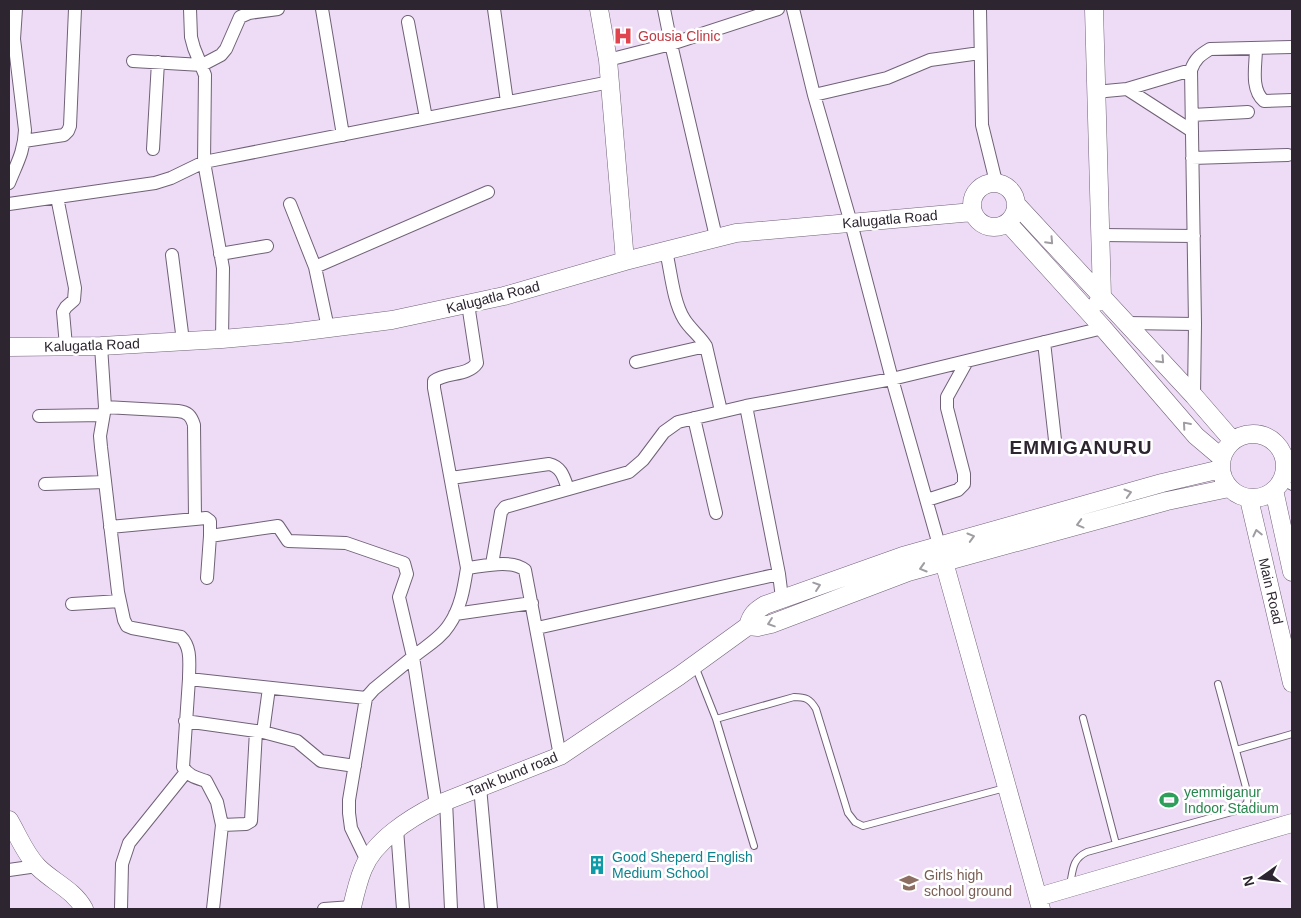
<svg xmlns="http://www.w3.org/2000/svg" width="1301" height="918" font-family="Arial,sans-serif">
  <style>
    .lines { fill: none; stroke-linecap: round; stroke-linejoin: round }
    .lane-casing { stroke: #706177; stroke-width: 8 }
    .street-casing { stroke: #706177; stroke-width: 14 }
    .secondary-casing { stroke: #706177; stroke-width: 19 }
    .lane { stroke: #fff; stroke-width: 6 }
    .street { stroke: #fff; stroke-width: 12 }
    .secondary { stroke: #fff; stroke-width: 18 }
    .oneway { stroke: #a09da2 }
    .labels { text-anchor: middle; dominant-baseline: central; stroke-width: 5; stroke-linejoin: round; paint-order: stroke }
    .health-label { font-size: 14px; fill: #be3a42; stroke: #fff; text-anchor: start }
    .street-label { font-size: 14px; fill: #2d2630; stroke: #fff }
    .leisure-label { font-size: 14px; fill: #27864d; stroke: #fff; text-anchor: start }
    .culture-label { font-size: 14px; fill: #0d838f; stroke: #fff; text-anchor: start }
    .education-label { font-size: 14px; fill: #785e54; stroke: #fff; text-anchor: start }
    .district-label { font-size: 19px; font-weight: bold; letter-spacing: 1px; fill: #2d2630; stroke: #fff }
  </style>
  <rect width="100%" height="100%" fill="#eedcf6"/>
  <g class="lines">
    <g class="lane-casing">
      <path id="lane" d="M 1281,481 L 1292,487
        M 695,666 L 716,719 L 794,697 C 806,697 810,699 816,709 L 848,813 L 855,822 L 863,826 L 1005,788
        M 1083,718 L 1116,844
        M 716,719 L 754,846
        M 1236,750 L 1292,734
        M 1070,885 C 1073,870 1072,859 1087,852 L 1239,810 L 1247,803 L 1248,795 L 1218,684"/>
    </g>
    <g class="street-casing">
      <path id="street" d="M 190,9 L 191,37 L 194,48 L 205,75 L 204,162 L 223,268 L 222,339
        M 322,9 L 343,135
        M 494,9 L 507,102
        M 664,9 L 671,44 L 716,237
        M 793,9 L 814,95 L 851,223 L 892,379 L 941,552
        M 980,9 L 982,125 L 996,182
        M 408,22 L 426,118
        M 1256,48 C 1256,65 1250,89 1264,101 L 1292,100
        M 608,60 L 671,44 L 778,9
        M 133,61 L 202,65 L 221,55 L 226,49 L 240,17 L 249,13 L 278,9
        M 1127,89 L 1192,131
        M 1095,92 L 1127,89 L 1191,70
        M 814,95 L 887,78 L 930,60 L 980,53
        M 1192,115 L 1248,112
        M 24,141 L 64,135 L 68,131 L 70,126 L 75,9
        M 153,149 L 158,62
        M 1192,158 L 1288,155
        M 9,183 C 17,163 24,152 25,130 L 14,39 L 16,9
        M 57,197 L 75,288 L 74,300 L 66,307 L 63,312 L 66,346
        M 9,204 L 155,183 L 171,178 L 204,162 L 610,82
        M 290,204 L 315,267 L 328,328
        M 1101,235 L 1194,236
        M 666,251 C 671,272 673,301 684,319 C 690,329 700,336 706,346 L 721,411
        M 220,254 L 267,246
        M 172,255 L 183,341
        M 315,267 L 488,192
        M 1126,323 L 1195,324
        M 1044,342 L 1055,440
        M 101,346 L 105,407 L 100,436 L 101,447 L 118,592 L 124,620 L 127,626 L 132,628 L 181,637 C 192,648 189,664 189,679
        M 636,362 L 706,346
        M 1194,396 L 1195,324 L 1191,70 C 1195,59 1200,55 1210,49 L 1292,47
        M 746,406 L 779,574 L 782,598
        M 105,407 L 178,411 C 187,412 191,415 194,425 L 195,518
        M 39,416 L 103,415
        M 694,418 L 716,513
        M 451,478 L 549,464 C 562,467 564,478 568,489
        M 45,484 L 105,482
        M 927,500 L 958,490 L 964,484 L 964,474 L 947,408 L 947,397 L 967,361
        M 110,527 L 206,518 L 210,521 L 210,536 L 278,526 L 288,541 L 346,543 L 404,563 L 407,574 L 399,597 L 413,657 L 374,689 L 366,698 L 349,800 L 349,813 L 351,828 L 367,861
        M 492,564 L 501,512 L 505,507 L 629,472 L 643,460 L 664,432 L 678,422 L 746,406 L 892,379 L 1103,328
        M 467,568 C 484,566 511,559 525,570 L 560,756
        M 207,578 L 210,536
        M 72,604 L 120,601
        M 455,614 L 532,603
        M 537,628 L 779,574
        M 185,721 L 256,731 L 251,821 L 246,824 L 222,825
        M 256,731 L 263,732 L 269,688
        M 263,732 L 297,741 L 321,761 L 355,766
        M 480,787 L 491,909
        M 446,801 L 451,909
        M 436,805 L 413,657 C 425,647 441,638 449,625 C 461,608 464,587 467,568 L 434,388 L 434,381 C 447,372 468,376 477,363 L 468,304
        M 397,829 L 403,909
        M 9,870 L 37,866
        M 121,909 L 122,864 L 129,843 L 186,772
        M 213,909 L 222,825 L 217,802 L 206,781 C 197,778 188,776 183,767 L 189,679 L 366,698
        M 324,909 L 352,907"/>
    </g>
    <g class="secondary-casing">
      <path id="secondary" d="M 599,9 L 608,60 L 625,261
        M 1094,9 L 1102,297 L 1098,302
        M972 205a22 22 0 1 1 44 0a22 22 0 1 1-44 0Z
        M 1017,205 L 1194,396 L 1233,441
        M 1008,223 L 1103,328 L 1196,436 L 1222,458
        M 9,347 L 101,346 L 222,339 L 290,333 L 392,320 L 504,296 L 625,261 L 736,233 L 973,212
        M1221 466a32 32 0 1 1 64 0a32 32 0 1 1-64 0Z
        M 1274,490 L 1292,572
        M 1249,499 L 1292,683
        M 944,562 L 1041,909
        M 748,626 C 751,615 755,611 765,605 L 903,556 L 1162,483 L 1221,469
        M 748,626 L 758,627 L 771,624 L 908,572 L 944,562 L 1167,501 L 1229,488
        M 9,820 C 18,835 25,854 38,867 C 53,882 74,890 84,909
        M 1038,897 L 1292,823
        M 350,909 L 352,907 C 355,894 358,881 363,869 C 374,841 410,818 436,805 L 560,756 L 679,676 L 748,626"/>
    </g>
    <use href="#lane" class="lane"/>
    <use href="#street" class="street"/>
    <use href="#secondary" class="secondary"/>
  </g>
  <defs><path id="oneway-chevron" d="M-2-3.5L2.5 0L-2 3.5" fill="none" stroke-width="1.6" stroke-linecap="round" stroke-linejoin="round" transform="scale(1.25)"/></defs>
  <g class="oneway">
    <use href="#oneway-chevron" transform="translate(1050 241) rotate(47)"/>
    <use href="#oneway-chevron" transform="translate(1161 360) rotate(47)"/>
    <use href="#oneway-chevron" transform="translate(1186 425) rotate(-131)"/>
    <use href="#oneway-chevron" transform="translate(1128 493) rotate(-16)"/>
    <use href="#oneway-chevron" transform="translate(1080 524) rotate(165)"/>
    <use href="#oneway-chevron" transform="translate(1257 533) rotate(-103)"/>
    <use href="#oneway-chevron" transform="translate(971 537) rotate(-16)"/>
    <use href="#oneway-chevron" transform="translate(923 568) rotate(163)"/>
    <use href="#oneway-chevron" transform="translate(817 586) rotate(-19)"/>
    <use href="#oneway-chevron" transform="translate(771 623) rotate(161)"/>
  </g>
  <defs>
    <g id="hospital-bare" transform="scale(1.5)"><path d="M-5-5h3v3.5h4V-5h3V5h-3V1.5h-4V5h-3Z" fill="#e0444e" stroke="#fff" stroke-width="2.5" paint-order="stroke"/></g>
    <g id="stadium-bare" transform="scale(1.5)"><path d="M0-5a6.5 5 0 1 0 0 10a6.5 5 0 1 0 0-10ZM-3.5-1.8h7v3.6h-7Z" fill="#2e9e5b" stroke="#fff" stroke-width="2.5" paint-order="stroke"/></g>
    <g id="building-bare" transform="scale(1.5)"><path d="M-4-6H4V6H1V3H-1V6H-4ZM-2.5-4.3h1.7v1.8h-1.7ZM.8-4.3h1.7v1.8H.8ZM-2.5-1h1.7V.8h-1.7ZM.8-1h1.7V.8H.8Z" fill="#0f9aa8" stroke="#fff" stroke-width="2.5" paint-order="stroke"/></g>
    <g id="school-bare" transform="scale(1.5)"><path d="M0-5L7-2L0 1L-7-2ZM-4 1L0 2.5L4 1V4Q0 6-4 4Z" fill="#8d6e63" stroke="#fff" stroke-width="2.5" paint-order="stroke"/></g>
  </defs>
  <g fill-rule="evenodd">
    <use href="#hospital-bare" x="623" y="36"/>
    <use href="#stadium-bare" x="1169" y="800"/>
    <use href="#building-bare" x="597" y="865"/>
    <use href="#school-bare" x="909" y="883"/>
  </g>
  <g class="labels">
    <g class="health-label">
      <text x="638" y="36">Gousia Clinic</text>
    </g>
    <g class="street-label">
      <text transform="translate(890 219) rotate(-5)">Kalugatla Road</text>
      <text transform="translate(493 297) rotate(-14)">Kalugatla Road</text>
      <text transform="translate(92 345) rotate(-2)">Kalugatla Road</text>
      <text transform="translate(1271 591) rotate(77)">Main Road</text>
      <text transform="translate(512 774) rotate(-22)">Tank bund road</text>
    </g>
    <g class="leisure-label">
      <text x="1184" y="792">yemmiganur<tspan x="1184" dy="16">Indoor Stadium</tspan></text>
    </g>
    <g class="culture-label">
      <text x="612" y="857">Good Sheperd English<tspan x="612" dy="16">Medium School</tspan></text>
    </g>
    <g class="education-label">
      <text x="924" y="875">Girls high<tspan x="924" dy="16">school ground</tspan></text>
    </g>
    <g class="district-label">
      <text x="1081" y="447">EMMIGANURU</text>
    </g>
  </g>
  <rect width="1301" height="918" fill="none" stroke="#2d2630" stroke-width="20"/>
  <g transform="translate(1261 878) rotate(256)" stroke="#ffffff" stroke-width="4" paint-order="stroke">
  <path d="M0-4L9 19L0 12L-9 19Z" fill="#2d2630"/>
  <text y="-8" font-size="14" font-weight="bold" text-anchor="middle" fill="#2d2630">N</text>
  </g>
</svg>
